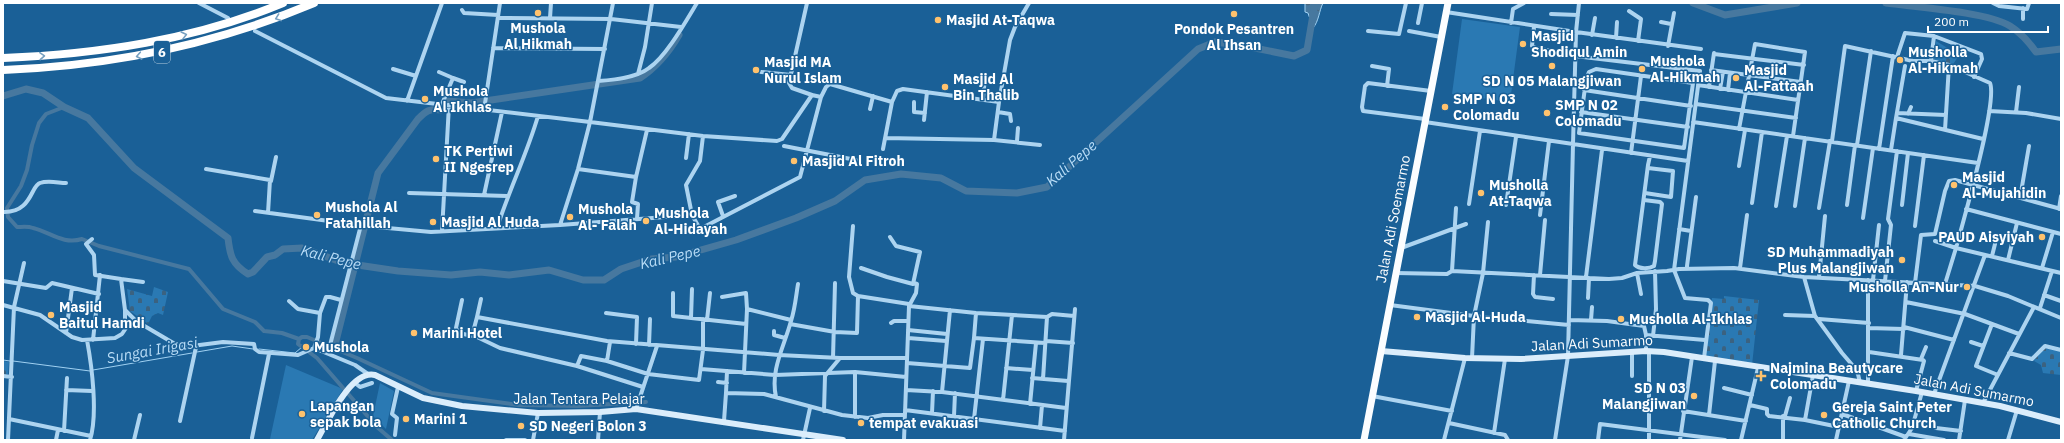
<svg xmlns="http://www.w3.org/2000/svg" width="2064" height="443" font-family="'IBM Plex Sans',sans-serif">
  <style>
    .grass { fill: #2a79b3 }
    .cemetery { fill: url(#cemetery-stones) }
    .water { fill: url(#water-ripples); stroke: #a0d1f2 }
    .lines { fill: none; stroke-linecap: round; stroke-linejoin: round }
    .stream { stroke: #a0d1f2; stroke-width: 1 }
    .canal { stroke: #47789f; stroke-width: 4 }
    .river { stroke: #47789f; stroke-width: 7 }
    .minor { stroke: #add4f0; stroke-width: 4 }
    .secondary { stroke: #dbedfb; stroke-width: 6 }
    .trunk { stroke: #fbfdff; stroke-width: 7 }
    .motorway { stroke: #fff; stroke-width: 8 }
    .oneway { stroke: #76a0c1 }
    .poi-dot { fill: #ffc26d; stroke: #1a6097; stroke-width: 1.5 }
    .labels { text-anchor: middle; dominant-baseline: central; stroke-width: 3; stroke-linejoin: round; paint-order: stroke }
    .shield { fill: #1a6097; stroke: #bacfe0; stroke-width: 1 }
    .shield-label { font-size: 13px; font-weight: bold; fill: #fff }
    .poi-label { font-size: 14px; font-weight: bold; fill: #fff; stroke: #1a6097; text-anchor: start }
    .street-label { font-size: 14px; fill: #fff; stroke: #1a6097 }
    .water-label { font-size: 15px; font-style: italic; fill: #baddf7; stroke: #1a6097 }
  </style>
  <defs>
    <pattern id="cemetery-stones" width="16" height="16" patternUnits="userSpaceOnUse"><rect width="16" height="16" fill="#2a79b3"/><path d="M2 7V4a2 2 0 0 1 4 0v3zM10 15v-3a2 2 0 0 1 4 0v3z" fill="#3b6280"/></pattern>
    <pattern id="water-ripples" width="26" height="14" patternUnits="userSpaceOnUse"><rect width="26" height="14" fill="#47789f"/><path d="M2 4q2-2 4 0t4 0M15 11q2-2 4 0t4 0" fill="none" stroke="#4a6276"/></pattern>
  </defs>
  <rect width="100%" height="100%" fill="#1a6097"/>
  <path class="grass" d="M 1462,19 L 1520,27 L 1510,102 L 1452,94 Z
    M 286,365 L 343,389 L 312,440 L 270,439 Z
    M 380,383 L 394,391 L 386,429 L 373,416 Z"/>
  <path class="cemetery" d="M 1936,41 L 1959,55 L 1952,66 L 1934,59 Z
    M 154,287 L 168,292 L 163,315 L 158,313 L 152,316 L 148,324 L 130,311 L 127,289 L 152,296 Z
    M 1724,296 L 1759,300 L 1752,365 L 1705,356 L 1712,298 L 1724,299 Z
    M 2044,348 L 2061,351 L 2061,375 L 2043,373 L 2041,365 L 2034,361 Z
    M 3,361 L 9,362 L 8,374 L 3,375 Z"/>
  <path class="water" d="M 1305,3 L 1323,3 C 1319,11 1319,21 1313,28 L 1308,13 L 1305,12 Z"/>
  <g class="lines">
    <path class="stream" d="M 259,349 L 295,353 L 302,347
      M 197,352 L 232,346 L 253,349
      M 3,360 L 10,361
      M 13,361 L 90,371
      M 93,370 L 192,353"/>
    <path class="canal" d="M 64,107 L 46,114 L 39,123 L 32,145 L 27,170 L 21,186 L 7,208 L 8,217 L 17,227 C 22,227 28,226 33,228 C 50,232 63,245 82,239 L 99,246 L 189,269 L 223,309 L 255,322 L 264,331 L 282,333 L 299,339 L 302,337 L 307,337 L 357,358 L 432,393 L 519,405 L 578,406 L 646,402
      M 299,339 L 298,344 L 317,358 L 377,427 L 392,440"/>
    <path class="river" d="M 1693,3 L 1725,15 L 1797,3
      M 1886,3 C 1915,7 1988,12 2010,26 C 2021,33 2029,42 2036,52 L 2061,49
      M 3,96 L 26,89 L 43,93 L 64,107 L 88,118 L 134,168 L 228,238 C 230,256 232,264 248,274 L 253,272 L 267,257 L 275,255 L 283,249 L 302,248 L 344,263 L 398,271 L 451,275 L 480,272 L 509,275 L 549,270 L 583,280 L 604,280 L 621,269 L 651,259 L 676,257 L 736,240 L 796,218 L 835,201 L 865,180 L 901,174 L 941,178 L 966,191 L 1017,193 L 1047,187 L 1198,49 L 1215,42 L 1245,46 L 1294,56 L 1307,50 L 1315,3
      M 334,349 L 378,173 L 418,119 C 426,111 430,108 441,110 L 446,107 L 448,101 L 471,103 L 640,78 C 657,67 669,52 679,35"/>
    <path class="minor" d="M 199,3 L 228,18
      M 807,3 L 789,83 L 792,88 L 812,95
      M 1993,3 L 1999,6 L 2027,9 L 2029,3
      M 462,10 L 464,13 L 498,15
      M 1629,11 L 1641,19 L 1638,41
      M 1446,12 L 1576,32 L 1579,3
      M 1551,14 L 1578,15
      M 498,18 L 611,19 L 681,27
      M 550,18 L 551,3
      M 2023,19 L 2023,8
      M 1661,22 L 1671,24
      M 1418,23 L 1422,3
      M 1511,23 L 1513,9 L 1524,3
      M 1534,27 L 1532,46 L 1536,48 L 1575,56 L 1700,71 L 1674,270 L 1685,298 L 1708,300 L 1711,303 L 1704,358
      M 255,31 L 386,98 L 590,122 L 613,3
      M 1368,31 L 1399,34 L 1406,3
      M 1409,31 L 1441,37
      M 1592,35 L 1595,18
      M 1616,38 L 1617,22
      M 1668,46 L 1674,13
      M 493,48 L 605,49
      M 1714,54 L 1804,65
      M 1897,57 L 1905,33 L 1934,36 L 1981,54 L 1982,59 L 1974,77
      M 1931,61 L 1934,36
      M 1372,66 L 1389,69 L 1387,86
      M 393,69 L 416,76
      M 1596,69 L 1693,83 L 1684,148 L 1579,133 L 1586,80 L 1589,72 Z
      M 1711,70 L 1801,82
      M 439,72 L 453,78
      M 761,72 L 791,75
      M 638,74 L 645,47 L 652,3
      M 598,81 C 614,80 636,78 649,68 C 666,57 686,21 697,3
      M 1698,85 L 1798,100
      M 1709,87 L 1714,53
      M 1720,89 L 1723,72
      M 1584,90 L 1691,106
      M 1728,90 L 1730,73
      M 821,97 L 826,87 L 830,84 L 892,102 L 897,91 L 903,89 L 999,102 L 994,140
      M 983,100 L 985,76
      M 407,101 L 442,3
      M 914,102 L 914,112 L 925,113
      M 999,102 L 1010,40 L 1015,27 L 1029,3
      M 442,104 L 453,78 L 464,82
      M 1696,104 L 1796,118
      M 870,109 L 873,96
      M 484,110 L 500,3
      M 1989,111 L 2026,113 L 2061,119
      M 998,112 L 1010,114 L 1011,121
      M 1581,112 L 1688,127
      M 2016,112 L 2019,87
      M 1897,113 L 1946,115
      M 1908,114 L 1911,107
      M 1896,118 L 1905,66
      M 1425,119 L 1363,111 L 1362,107 L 1365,86 L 1368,83 L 1431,91
      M 924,120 L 927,92
      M 1425,122 L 1573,144 L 1576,32 L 1701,49
      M 1693,122 L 1978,163
      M 1739,129 L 1755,44 L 1805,52 L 1793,136
      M 1945,130 L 1949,65
      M 885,138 L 994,140 L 1040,145
      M 1017,141 L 1018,128
      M 1832,141 L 1845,46 L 1913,61 L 1931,61 L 1949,65 L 1990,83 C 1998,102 1963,222 1956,248 L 2061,273
      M 1857,145 L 1871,51
      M 784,146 L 856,160
      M 883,149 L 892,102
      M 1879,149 L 1893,56
      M 1891,150 L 1896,118 L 1983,139
      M 1631,153 L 1641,76
      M 686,158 L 689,134
      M 1739,166 L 1745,130
      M 206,169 L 270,180 L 268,213
      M 578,169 L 636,177 L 647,130
      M 636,177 L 632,202 L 638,204 L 637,219
      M 271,181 L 276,157
      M 409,193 L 507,196
      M 1645,193 L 1671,197 L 1673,171 L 1648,168
      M 484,195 L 502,112
      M 2020,198 L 2029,146
      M 1644,200 L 1660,202 L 1662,204 L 1655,261 L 1654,266 C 1649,269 1639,269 1635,265 L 1648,165 L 1650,156
      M 1752,203 L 1762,132
      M 1469,204 L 1480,131
      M 1506,205 L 1516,137
      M 1847,205 L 1855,145
      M 1902,205 L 1908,153
      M 1776,206 L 1787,136
      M 1795,206 L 1805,138
      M 1819,208 L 1830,141
      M 1966,209 L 2061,234
      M 2059,209 L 2061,196
      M 255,211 L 366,226 L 431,232 L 560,225 L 692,215
      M 3,212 C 32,213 31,185 40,183 C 48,180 59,183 66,183
      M 1540,215 L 1549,141
      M 723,216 L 718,202 L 735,196
      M 1863,218 L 1873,148
      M 560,225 L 578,169 L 590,122 L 703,136 L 777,141 L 782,139 L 812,95 L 821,97 L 800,177 L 700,229 L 692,215 L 686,185 L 700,161 L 703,136
      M 853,226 L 849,277 L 853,293 L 858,296 L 909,304
      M 1915,226 L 1924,155
      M 497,228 C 509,190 527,154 538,116
      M 1679,229 L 1691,231
      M 442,231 L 449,105
      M 92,239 L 86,244 L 94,255 L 95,275 L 121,279 L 125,310 L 136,321
      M 1935,241 L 1956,248 L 1945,284
      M 1401,248 L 1466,224
      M 1992,256 L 1995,244
      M 2008,260 L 2017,223
      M 1687,266 L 1696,197
      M 861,268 L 887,277 L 913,284 L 920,252 L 896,246 L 890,237
      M 1740,268 L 1747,215
      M 2042,268 L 2053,232
      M 1452,271 L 1456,208
      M 1396,273 L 1447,274 L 1452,271 L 1609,279 L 1622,278 L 1637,273 L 1667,271 L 1679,269 L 1734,268 L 1804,277 L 1975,286 L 2008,296 L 2061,318
      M 1637,273 L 1641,294
      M 1534,275 L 1533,294 L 1535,297 L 1553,299
      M 1540,275 L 1545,220
      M 1586,277 L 1602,150
      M 1804,277 L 1815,316 L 1842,353 L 1854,367 L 1858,374 L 1860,383
      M 1819,277 L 1825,216
      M 121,279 L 143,282
      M 1873,280 L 1879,225
      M 3,281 L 46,288 L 52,283 L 99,294
      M 1885,281 L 1891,225 L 1888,219 L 1897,151
      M 1915,283 L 1921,235 L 1935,234 L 1945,191 L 1949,181 L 1955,180 L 2061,209
      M 673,293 L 673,316 L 746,324
      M 2044,295 L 2061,301
      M 722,297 L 746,293 L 747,309
      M 1588,298 L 1589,278
      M 462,300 L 456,328 L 459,333 L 477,337 L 500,348 L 577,366 L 643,387
      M 289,301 L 298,309 L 320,313 L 318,337 L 314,348
      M 1906,302 L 1965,314 L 2019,334
      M 3,305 L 40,315 L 72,337 L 82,340 L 115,338 L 122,334 L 128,325 L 136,321 L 175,344 L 184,347 L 223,342 L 254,344 L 255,349 L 259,352 L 298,355 L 314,348 L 355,365 L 368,374
      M 1390,305 L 1474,316 L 1569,325
      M 909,306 L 976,313 L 1047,317
      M 2040,308 L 2052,271
      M 125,310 L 125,329
      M 320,313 L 326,297 L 330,297 L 341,300
      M 606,313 L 637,317 L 636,344
      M 1785,315 L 1815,316
      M 477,317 L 481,299
      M 691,318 L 692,289
      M 1819,319 L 1869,323
      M 707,320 L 710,293
      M 1569,320 L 1607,321 L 1644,326 L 1646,335 L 1646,351
      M 1591,320 L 1592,307
      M 891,323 L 894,321 L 908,321
      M 790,324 L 835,332 L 857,333 L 858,296
      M 1992,324 L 1976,366 L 1998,375
      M 1904,327 L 1954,340
      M 1868,328 L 1904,329
      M 908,330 L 947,334
      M 774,331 L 774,335 L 785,338
      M 66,333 L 72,288
      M 1646,335 L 1705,340
      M 472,336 L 477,317 L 607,341 L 779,355 L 840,358 L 907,358
      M 1653,336 L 1656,309 L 1655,271
      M 908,338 L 946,341
      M 974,338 L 976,313
      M 87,340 C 92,367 98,414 90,440
      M 93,340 L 100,275
      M 1046,341 L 1073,343
      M 610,342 L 607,361 L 648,374 L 699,380 L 703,350 L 703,319
      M 1971,342 L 1983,346
      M 649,345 L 650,319
      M 1632,352 L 1632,376
      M 1869,352 L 1923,360 L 1924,361 L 1916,391
      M 328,353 L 361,225
      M 2009,353 L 2032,359 L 2045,346 L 2061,350
      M 1901,355 L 1907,282
      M 833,358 L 835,283
      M 1472,358 L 1474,316 L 1483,273 L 1488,222
      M 1921,359 L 1926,347
      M 907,363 L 970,368 L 974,338 L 1045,343
      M 577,366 L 581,356 L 607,361
      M 1006,368 L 1033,370
      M 701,369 L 775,375 L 855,372 L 906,377
      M 855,372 L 855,417
      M 744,373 L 747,309 L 791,320
      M 3,376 L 12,377
      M 1032,378 L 1068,381
      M 1043,379 L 1047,317 L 1052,314 L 1074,316
      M 718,382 L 727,383
      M 355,383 L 360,387 L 372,383
      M 1868,384 L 1868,280
      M 1724,388 L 1752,395
      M 66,390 L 92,391
      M 906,390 L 942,392 L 1066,408
      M 942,392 L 950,310
      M 726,393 L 727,371
      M 1934,394 L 1985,255
      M 1372,396 L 1452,411
      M 776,397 C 770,370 784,347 791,321 C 795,309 796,296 798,284
      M 1003,400 L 1012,315
      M 1983,403 L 2034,307
      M 1030,404 L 1036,343
      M 1750,405 L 1767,409 L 1767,414 L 1769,416 L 1805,420 L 1839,427
      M 636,409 L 657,346
      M 905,410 L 1065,431
      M 824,411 L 825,376 L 840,358
      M 1683,411 L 1746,421
      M 932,413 L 933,391
      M 1842,414 L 1906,437
      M 1709,415 L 1715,361
      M 954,416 L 955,393
      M 1785,416 L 1790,398
      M 9,419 L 91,436
      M 974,419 L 983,339
      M 1805,420 L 1813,375
      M 180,421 L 196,347
      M 724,421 L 726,393 L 764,394 L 842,415 L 868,418 L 883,415 L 905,415
      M 1449,423 L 1505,435 L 1508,440
      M 1040,428 L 1042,405
      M 1936,428 L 1961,431
      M 64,431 L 67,378
      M 1494,433 L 1505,359
      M 1909,434 L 1944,440
      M 395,435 L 397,418 L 392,414 L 398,387
      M 252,438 L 269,354
      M 8,440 L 14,307 L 24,263
      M 56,440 L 58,430
      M 134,440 L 140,415
      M 506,440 L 525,440
      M 533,440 L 538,413
      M 598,440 L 600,412
      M 803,440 L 810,408
      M 904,440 L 909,306 L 916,293 L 917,284 L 914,283
      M 1064,440 L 1075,309
      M 1444,440 L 1465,358
      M 1555,440 L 1568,356 L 1573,144 L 1688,161
      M 1598,440 L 1600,424 L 1725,440
      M 1649,440 L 1649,351
      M 1680,440 L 1692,357
      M 1741,440 L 1758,368
      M 1783,440 L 1783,416
      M 1836,440 L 1849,381
      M 1904,440 L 1912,428 L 1922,392
      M 1959,440 L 1965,400
      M 2008,440 L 2017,410"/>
    <path class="secondary" d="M 1381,351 L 1465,358 L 1521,359 L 1646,351 L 1664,352 L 1916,391 L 2000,406 L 2061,422
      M 317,440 C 327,423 351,369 375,375 L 423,398 L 462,406 L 538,413 L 600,412 L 636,409 L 843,440"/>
    <path class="trunk" d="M 1364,440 L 1448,3"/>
    <path class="motorway" d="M 3,58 C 99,54 194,40 283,3
      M 3,70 C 111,66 214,45 314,3"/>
  </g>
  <defs><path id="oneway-chevron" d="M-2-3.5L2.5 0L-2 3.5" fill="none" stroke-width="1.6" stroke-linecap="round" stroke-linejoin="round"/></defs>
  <g class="oneway">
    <use href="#oneway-chevron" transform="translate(278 18) rotate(160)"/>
    <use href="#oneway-chevron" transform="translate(184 35) rotate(-14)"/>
    <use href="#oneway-chevron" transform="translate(42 56) rotate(-4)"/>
    <use href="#oneway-chevron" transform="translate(139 56) rotate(169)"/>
  </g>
  <g class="poi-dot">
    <circle cx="538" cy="13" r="4"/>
    <circle cx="1234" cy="14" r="4"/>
    <circle cx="938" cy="20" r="4"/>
    <circle cx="1523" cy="44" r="4"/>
    <circle cx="1900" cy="60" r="4"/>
    <circle cx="1552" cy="66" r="4"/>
    <circle cx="1642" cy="69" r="4"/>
    <circle cx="756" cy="70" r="4"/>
    <circle cx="1736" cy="78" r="4"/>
    <circle cx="945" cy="87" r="4"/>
    <circle cx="425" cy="99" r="4"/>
    <circle cx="1445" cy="107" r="4"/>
    <circle cx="1547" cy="113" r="4"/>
    <circle cx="436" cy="159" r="4"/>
    <circle cx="794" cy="161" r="4"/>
    <circle cx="1954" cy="185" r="4"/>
    <circle cx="1481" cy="193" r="4"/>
    <circle cx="317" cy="215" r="4"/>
    <circle cx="570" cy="217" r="4"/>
    <circle cx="646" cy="221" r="4"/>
    <circle cx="433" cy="222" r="4"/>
    <circle cx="2042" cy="237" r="4"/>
    <circle cx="1902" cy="260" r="4"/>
    <circle cx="1967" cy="287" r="4"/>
    <circle cx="51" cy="315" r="4"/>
    <circle cx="1417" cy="317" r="4"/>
    <circle cx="1621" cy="319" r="4"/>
    <circle cx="414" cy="333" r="4"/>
    <circle cx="306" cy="347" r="4"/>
    <path d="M1759 370h4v4h4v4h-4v4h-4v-4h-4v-4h4z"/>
    <circle cx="1694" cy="396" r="4"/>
    <circle cx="302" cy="414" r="4"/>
    <circle cx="1824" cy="415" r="4"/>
    <circle cx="406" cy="419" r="4"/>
    <circle cx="861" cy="423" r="4"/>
    <circle cx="521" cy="426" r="4"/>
  </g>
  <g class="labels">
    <rect class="shield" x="154" y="41" width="16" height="22" rx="3"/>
    <g class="shield-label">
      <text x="162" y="52">6</text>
    </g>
    <g class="poi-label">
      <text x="946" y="20">Masjid At-Taqwa</text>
      <text x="538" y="28" text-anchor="middle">Mushola<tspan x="538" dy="16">Al Hikmah</tspan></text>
      <text x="1234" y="29" text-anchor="middle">Pondok Pesantren<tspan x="1234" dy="16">Al Ihsan</tspan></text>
      <text x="1531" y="36">Masjid<tspan x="1531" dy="16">Shodiqul Amin</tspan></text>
      <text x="1908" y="52">Musholla<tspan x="1908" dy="16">Al-Hikmah</tspan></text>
      <text x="1650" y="61">Mushola<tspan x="1650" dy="16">Al-Hikmah</tspan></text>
      <text x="764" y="62">Masjid MA<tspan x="764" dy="16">Nurul Islam</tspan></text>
      <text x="1744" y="70">Masjid<tspan x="1744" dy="16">Al-Fattaah</tspan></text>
      <text x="953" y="79">Masjid Al<tspan x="953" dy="16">Bin Thalib</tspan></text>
      <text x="1552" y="81" text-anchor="middle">SD N 05 Malangjiwan</text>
      <text x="433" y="91">Mushola<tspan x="433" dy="16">Al Ikhlas</tspan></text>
      <text x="1453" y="99">SMP N 03<tspan x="1453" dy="16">Colomadu</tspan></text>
      <text x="1555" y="105">SMP N 02<tspan x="1555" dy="16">Colomadu</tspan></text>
      <text x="444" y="151">TK Pertiwi<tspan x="444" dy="16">II Ngesrep</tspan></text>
      <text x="802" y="161">Masjid Al Fitroh</text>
      <text x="1962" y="177">Masjid<tspan x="1962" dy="16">Al-Mujahidin</tspan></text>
      <text x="1489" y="185">Musholla<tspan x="1489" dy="16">At-Taqwa</tspan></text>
      <text x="325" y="207">Mushola Al<tspan x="325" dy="16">Fatahillah</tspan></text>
      <text x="578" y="209">Mushola<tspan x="578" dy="16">Al- Falah</tspan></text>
      <text x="654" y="213">Mushola<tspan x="654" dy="16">Al-Hidayah</tspan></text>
      <text x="441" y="222">Masjid Al Huda</text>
      <text x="2034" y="237" text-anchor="end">PAUD Aisyiyah</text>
      <text x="1894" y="252" text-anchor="end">SD Muhammadiyah<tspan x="1894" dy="16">Plus Malangjiwan</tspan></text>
      <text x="1959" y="287" text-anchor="end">Musholla An-Nur</text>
      <text x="59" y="307">Masjid<tspan x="59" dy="16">Baitul Hamdi</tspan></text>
      <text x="1425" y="317">Masjid Al-Huda</text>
      <text x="1629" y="319">Musholla Al-Ikhlas</text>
      <text x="422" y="333">Marini Hotel</text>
      <text x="314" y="347">Mushola</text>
      <text x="1770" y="368">Najmina Beautycare<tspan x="1770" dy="16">Colomadu</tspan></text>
      <text x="1686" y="388" text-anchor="end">SD N 03<tspan x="1686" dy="16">Malangjiwan</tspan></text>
      <text x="310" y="406">Lapangan<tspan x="310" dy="16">sepak bola</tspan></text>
      <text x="1832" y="407">Gereja Saint Peter<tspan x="1832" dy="16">Catholic Church</tspan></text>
      <text x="414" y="419">Marini 1</text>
      <text x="869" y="423">tempat evakuasi</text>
      <text x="529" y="426">SD Negeri Bolon 3</text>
    </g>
    <g class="street-label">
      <text transform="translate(1393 219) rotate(-79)">Jalan Adi Soemarmo</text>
      <text transform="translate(1592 343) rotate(-3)">Jalan Adi Sumarmo</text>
      <text transform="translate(1974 390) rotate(11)">Jalan Adi Sumarmo</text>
      <text x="579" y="399">Jalan Tentara Pelajar</text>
    </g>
    <g class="water-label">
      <text transform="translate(1071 163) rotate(-41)">Kali Pepe</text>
      <text transform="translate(331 257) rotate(14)">Kali Pepe</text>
      <text transform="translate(670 257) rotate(-13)">Kali Pepe</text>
      <text transform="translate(152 350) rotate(-10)">Sungai Irigasi</text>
    </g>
  </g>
  <rect width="2064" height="443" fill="none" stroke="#ffffff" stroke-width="8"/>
  <path d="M1928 26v6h120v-6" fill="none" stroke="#ffffff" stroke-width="2"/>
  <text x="1934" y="26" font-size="12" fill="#ffffff" stroke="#1a6097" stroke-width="3" paint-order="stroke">200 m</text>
</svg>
